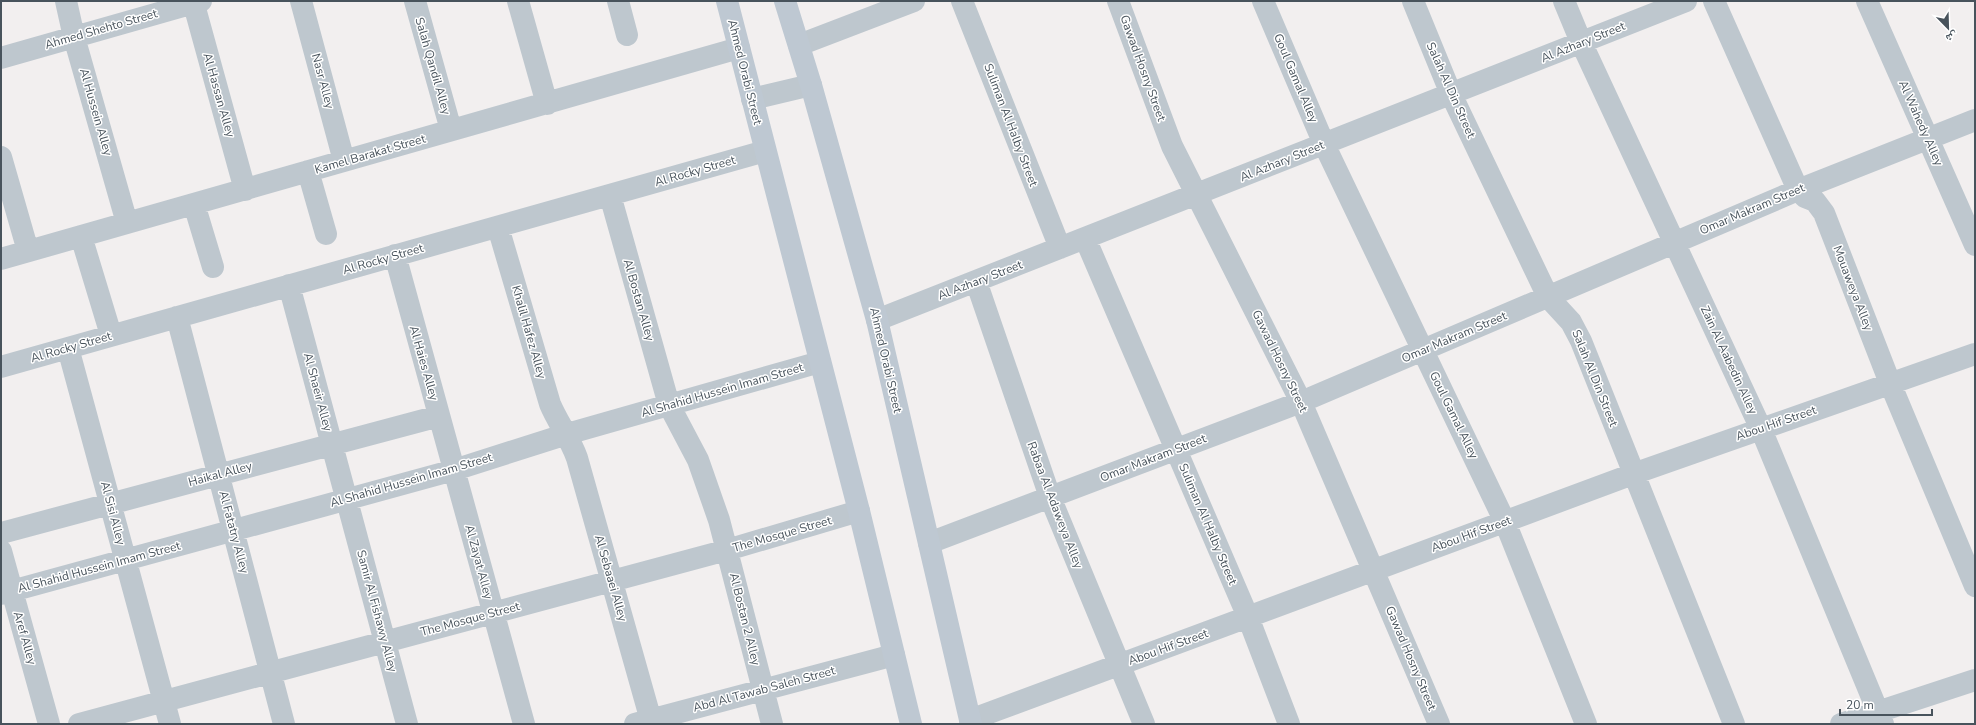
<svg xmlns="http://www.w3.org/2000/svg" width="1976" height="725" font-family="'Nunito Sans','Noto Naskh Arabic',sans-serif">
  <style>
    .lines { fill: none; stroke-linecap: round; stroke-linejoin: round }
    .street { stroke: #bec7ce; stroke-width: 22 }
    .secondary { stroke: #bec8d2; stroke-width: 22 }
    .labels { text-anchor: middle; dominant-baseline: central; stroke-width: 3; stroke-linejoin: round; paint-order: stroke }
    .street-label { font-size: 12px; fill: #48535c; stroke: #fff }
  </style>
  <rect width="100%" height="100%" fill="#f2efef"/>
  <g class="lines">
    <path class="street" d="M 66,1 L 74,37 L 127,223
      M 193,1 L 245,190
      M 301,1 L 344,161
      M 415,1 L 451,130
      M 518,1 L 547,104
      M 618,1 L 627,35
      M 962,1 L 1060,248
      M 1118,1 L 1172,146 L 1301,402 L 1439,724
      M 1263,1 L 1324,144 L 1505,522 L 1586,724
      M 1413,1 L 1451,94 L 1548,297 L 1571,322 L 1581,341 L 1734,724
      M 1564,1 L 1581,42 L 1761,429 L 1883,724
      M 1714,1 L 1798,190 L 1805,197 L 1815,201 L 1824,213 L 1890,383 L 1975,586
      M 1867,1 L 1975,245
      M 799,45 L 914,1
      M 1,58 L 201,1
      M 752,99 L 811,85
      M 1,157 L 28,251
      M 308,171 L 326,234
      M 610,195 L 669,405 L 698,460 L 719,520 L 772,724
      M 194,204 L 213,267
      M 498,227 L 550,404 C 558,423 570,438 577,458 L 652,724
      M 81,236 L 111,335
      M 1085,238 L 1248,617 L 1289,724
      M 395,255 L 524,724
      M 1,259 L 739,48
      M 976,281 L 1050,497 L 1144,724
      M 289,285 L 407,724
      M 177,317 L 284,724
      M 877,320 L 1686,1
      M 68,348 L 170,724
      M 1,367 L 765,151
      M 1,533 L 439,416
      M 929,543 L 1301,402 L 1798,190 L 1975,120
      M 1,551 L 49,724
      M 1,594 L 454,470 L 567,434 L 820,362
      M 970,720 L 1633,474 L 1975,354
      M 79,724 L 727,550 L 859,511
      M 635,724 L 894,655
      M 1841,724 L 1975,680"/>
    <path class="secondary" d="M 727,1 L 859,511 L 911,724
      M 785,1 L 811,85 L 877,320 L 971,724"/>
  </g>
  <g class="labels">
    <g class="street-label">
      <text transform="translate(101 29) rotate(-16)">Ahmed Shehto Street</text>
      <text transform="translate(1583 42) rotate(-22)">Al Azhary Street</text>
      <text transform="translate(433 66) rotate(74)">Salah Qandil Alley</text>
      <text transform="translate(1143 68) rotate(70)">Gawad Hosny Street</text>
      <text transform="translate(745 72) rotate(76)">Ahmed Orabi Street</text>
      <text transform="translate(1296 78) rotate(67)">Goul Gamal Alley</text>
      <text transform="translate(323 81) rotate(75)">Nasr Alley</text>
      <text transform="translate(1451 90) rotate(66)">Salah Al Din Street</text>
      <text transform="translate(219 95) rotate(74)">Al Hassan Alley</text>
      <text transform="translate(96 112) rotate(74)">Al Hussein Alley</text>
      <text transform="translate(1921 123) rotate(66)">Al Wahedy Alley</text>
      <text transform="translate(1011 125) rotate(69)">Suliman Al Halby Street</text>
      <text transform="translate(370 154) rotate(-16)">Kamel Barakat Street</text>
      <text transform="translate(1282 161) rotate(-22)">Al Azhary Street</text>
      <text transform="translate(695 171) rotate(-16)">Al Rocky Street</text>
      <text transform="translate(1752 209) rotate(-23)">Omar Makram Street</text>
      <text transform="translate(383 259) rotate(-16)">Al Rocky Street</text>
      <text transform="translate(980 280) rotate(-21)">Al Azhary Street</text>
      <text transform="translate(1853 288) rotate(69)">Mouaweya Alley</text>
      <text transform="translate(639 300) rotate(74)">Al Bostan Alley</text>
      <text transform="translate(529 332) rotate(74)">Khalil Hafez Alley</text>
      <text transform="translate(1454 337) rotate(-23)">Omar Makram Street</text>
      <text transform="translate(71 347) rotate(-16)">Al Rocky Street</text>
      <text transform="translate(886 360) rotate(77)">Ahmed Orabi Street</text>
      <text transform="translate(1729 360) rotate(65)">Zain Al Aabedin Alley</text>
      <text transform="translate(1280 361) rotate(64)">Gawad Hosny Street</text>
      <text transform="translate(424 363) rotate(74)">Al Haies Alley</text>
      <text transform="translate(1595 378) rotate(68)">Salah Al Din Street</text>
      <text transform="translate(722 390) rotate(-16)">Al Shahid Hussein Imam Street</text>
      <text transform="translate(318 392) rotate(75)">Al Shaeir Alley</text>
      <text transform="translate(1454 415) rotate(64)">Goul Gamal Alley</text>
      <text transform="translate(1776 423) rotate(-19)">Abou Hif Street</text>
      <text transform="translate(1153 458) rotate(-21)">Omar Makram Street</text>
      <text transform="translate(220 474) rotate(-15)">Haikal Alley</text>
      <text transform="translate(411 480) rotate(-16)">Al Shahid Hussein Imam Street</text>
      <text transform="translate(1055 505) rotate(69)">Rabaa Al Adaweya Alley</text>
      <text transform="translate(113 513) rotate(75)">Al Sisi Alley</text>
      <text transform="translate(1208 524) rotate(67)">Suliman Al Halby Street</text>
      <text transform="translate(234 532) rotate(75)">Al Fatatry Alley</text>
      <text transform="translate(782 534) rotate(-16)">The Mosque Street</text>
      <text transform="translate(1471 534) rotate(-20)">Abou Hif Street</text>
      <text transform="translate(479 562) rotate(75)">Al Zayat Alley</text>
      <text transform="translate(99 567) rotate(-15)">Al Shahid Hussein Imam Street</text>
      <text transform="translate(611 578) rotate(74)">Al Sebaaei Alley</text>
      <text transform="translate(377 611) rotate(75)">Samir Al Fishawy Alley</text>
      <text transform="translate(470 619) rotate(-15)">The Mosque Street</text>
      <text transform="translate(745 619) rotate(76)">Al Bostan 2 Alley</text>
      <text transform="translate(25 638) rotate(74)">Aref Alley</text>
      <text transform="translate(1168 647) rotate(-20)">Abou Hif Street</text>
      <text transform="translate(1411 658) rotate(67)">Gawad Hosny Street</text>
      <text transform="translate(764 689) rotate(-15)">Abd Al Tawab Saleh Street</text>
    </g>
  </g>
  <rect width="1976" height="725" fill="none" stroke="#48535c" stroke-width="4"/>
  <g transform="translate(1948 28) rotate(157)" stroke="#ffffff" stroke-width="3" paint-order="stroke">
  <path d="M0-3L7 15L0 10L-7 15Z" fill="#48535c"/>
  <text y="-6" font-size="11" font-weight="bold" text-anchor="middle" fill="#48535c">ش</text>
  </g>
  <path d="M1840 709v6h92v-6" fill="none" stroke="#48535c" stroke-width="2"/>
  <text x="1846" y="709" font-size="12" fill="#48535c" stroke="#ffffff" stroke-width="3" paint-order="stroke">20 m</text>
</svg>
